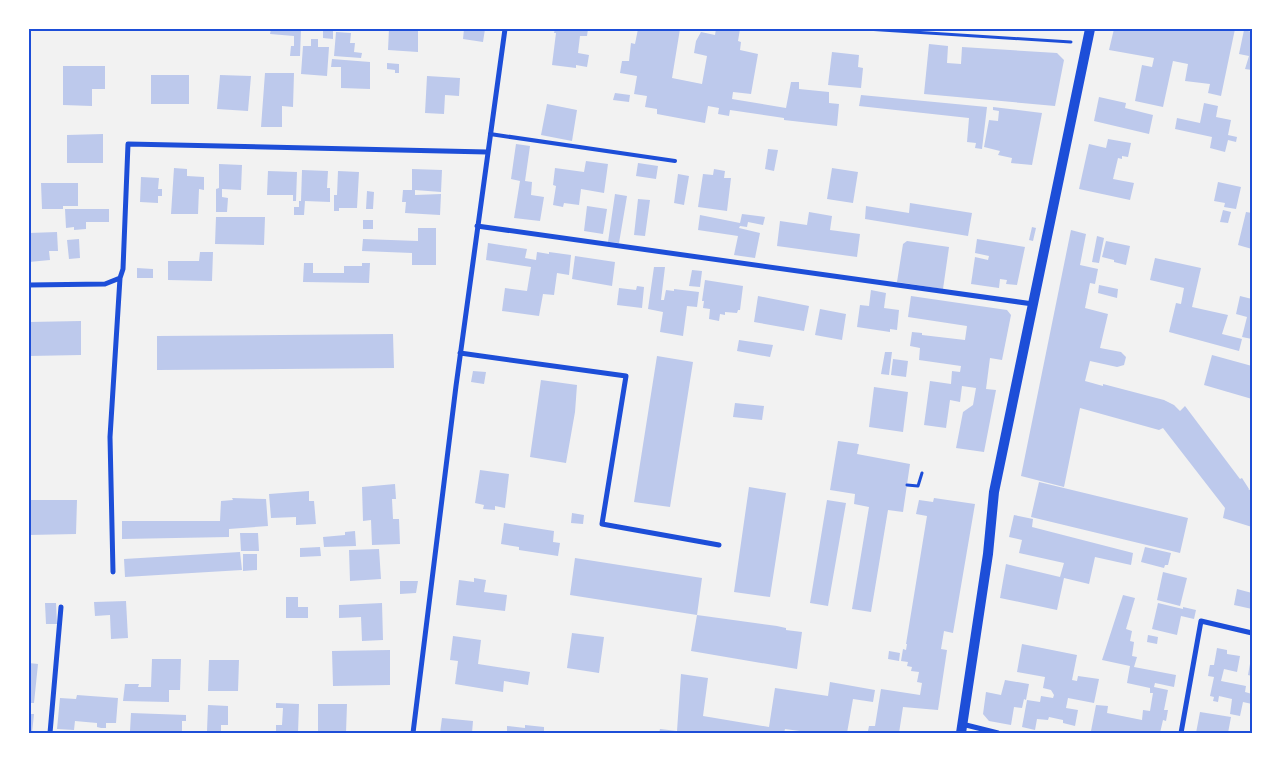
<svg xmlns="http://www.w3.org/2000/svg" width="1281" height="762" font-family="Montserrat,sans-serif">
  <style>
    .building { fill: #bdc9ec }
    .lines { fill: none; stroke-linecap: round; stroke-linejoin: round }
    .path { stroke: #1d4ed8; stroke-width: 3 }
    .service { stroke: #1d4ed8; stroke-width: 4 }
    .minor { stroke: #1d4ed8; stroke-width: 5 }
    .secondary { stroke: #1d4ed8; stroke-width: 10 }
    .neatline { fill: none; stroke: #1d4ed8; stroke-width: 2 }
  </style>
  <rect width="100%" height="100%" fill="#f2f2f2"/>
  <path class="building" d="M 271,29 L 301,29 L 300,56 L 290,56 L 291,46 L 294,46 L 294,36 L 270,34 Z
    M 323,29 L 333,30 L 333,39 L 323,38 Z
    M 389,29 L 418,29 L 418,52 L 388,50 Z
    M 464,29 L 485,29 L 483,42 L 463,39 Z
    M 555,29 L 588,29 L 587,36 L 578,36 L 580,36 L 578,53 L 589,55 L 587,67 L 576,65 L 576,68 L 552,65 L 556,33 L 554,33 Z
    M 638,29 L 680,29 L 672,78 L 702,84 L 707,56 L 694,53 L 696,41 L 701,32 L 715,35 L 716,29 L 727,31 L 727,29 L 740,29 L 738,41 L 741,42 L 740,50 L 758,54 L 751,94 L 733,92 L 732,99 L 786,108 L 791,82 L 799,82 L 799,89 L 829,92 L 829,103 L 839,104 L 837,126 L 784,120 L 784,118 L 730,110 L 729,116 L 718,114 L 719,108 L 708,106 L 705,123 L 657,114 L 657,109 L 645,107 L 647,96 L 634,94 L 637,76 L 620,73 L 622,61 L 629,61 L 631,43 L 635,44 Z
    M 1114,29 L 1235,29 L 1221,96 L 1208,93 L 1210,84 L 1185,81 L 1188,64 L 1173,61 L 1163,107 L 1135,101 L 1142,65 L 1152,67 L 1154,58 L 1109,50 Z
    M 1244,30 L 1252,32 L 1252,70 L 1245,69 L 1249,56 L 1239,54 Z
    M 336,32 L 351,33 L 350,43 L 355,43 L 354,52 L 362,53 L 361,58 L 334,56 Z
    M 311,39 L 318,39 L 318,47 L 329,47 L 327,76 L 301,74 L 303,46 L 311,46 Z
    M 929,44 L 948,46 L 947,63 L 961,64 L 962,47 L 1057,53 L 1064,60 L 1055,106 L 924,94 Z
    M 832,52 L 859,55 L 858,67 L 863,68 L 861,88 L 828,85 Z
    M 332,59 L 370,62 L 370,89 L 341,88 L 341,67 L 331,67 Z
    M 387,63 L 399,64 L 399,73 L 395,73 L 395,70 L 387,69 Z
    M 63,66 L 105,66 L 105,89 L 92,89 L 92,106 L 63,105 Z
    M 265,73 L 294,73 L 293,107 L 282,106 L 282,127 L 261,127 Z
    M 151,75 L 189,75 L 189,104 L 151,104 Z
    M 220,75 L 251,76 L 248,111 L 217,109 Z
    M 427,76 L 460,78 L 459,96 L 445,95 L 444,114 L 425,113 Z
    M 615,93 L 630,95 L 629,102 L 613,100 Z
    M 861,95 L 987,107 L 982,149 L 975,148 L 976,143 L 967,142 L 969,118 L 859,106 Z
    M 1099,97 L 1126,103 L 1125,108 L 1153,115 L 1149,134 L 1094,121 Z
    M 1204,103 L 1218,106 L 1216,117 L 1231,120 L 1228,135 L 1237,137 L 1236,142 L 1228,140 L 1225,152 L 1210,148 L 1212,137 L 1175,129 L 1177,118 L 1200,123 Z
    M 547,104 L 577,110 L 572,141 L 541,135 Z
    M 993,107 L 1042,113 L 1032,165 L 1011,163 L 1012,158 L 998,155 L 1000,151 L 984,147 L 989,120 L 998,121 L 999,111 L 993,110 Z
    M 103,134 L 103,163 L 67,163 L 67,135 Z
    M 1108,139 L 1131,143 L 1128,157 L 1122,156 L 1122,159 L 1118,158 L 1113,179 L 1134,183 L 1130,200 L 1079,189 L 1089,144 L 1106,148 Z
    M 516,144 L 530,146 L 525,181 L 532,182 L 531,195 L 544,197 L 540,221 L 514,218 L 520,181 L 511,179 Z
    M 768,149 L 778,150 L 774,171 L 765,169 Z
    M 586,161 L 608,164 L 604,193 L 581,189 L 579,205 L 564,203 L 563,207 L 553,205 L 556,186 L 553,185 L 555,168 L 584,172 Z
    M 638,163 L 658,166 L 656,179 L 636,176 Z
    M 219,164 L 242,165 L 241,190 L 222,189 L 222,197 L 228,198 L 227,212 L 216,212 L 216,189 L 219,188 Z
    M 174,168 L 187,169 L 187,176 L 204,177 L 204,190 L 199,189 L 198,214 L 171,214 Z
    M 832,168 L 858,172 L 853,203 L 827,199 Z
    M 412,169 L 442,170 L 441,192 L 415,190 L 415,195 L 441,194 L 440,215 L 405,213 L 406,202 L 402,202 L 403,190 L 412,190 Z
    M 714,169 L 725,171 L 724,178 L 731,178 L 727,211 L 698,207 L 703,174 L 713,175 Z
    M 302,170 L 328,171 L 327,188 L 330,188 L 330,202 L 305,201 L 304,215 L 294,215 L 294,207 L 299,207 L 299,201 L 301,201 Z
    M 268,171 L 297,172 L 296,201 L 293,201 L 293,195 L 267,195 Z
    M 338,171 L 359,172 L 357,208 L 339,208 L 339,211 L 334,211 L 334,195 L 337,195 Z
    M 678,174 L 689,176 L 684,205 L 674,203 Z
    M 141,177 L 159,178 L 158,189 L 162,189 L 162,196 L 158,196 L 158,203 L 140,202 Z
    M 1218,182 L 1241,187 L 1236,209 L 1224,207 L 1225,203 L 1214,201 Z
    M 41,183 L 78,183 L 78,206 L 63,206 L 63,209 L 42,209 Z
    M 367,191 L 374,192 L 373,209 L 366,209 Z
    M 615,194 L 627,196 L 619,243 L 608,242 Z
    M 638,199 L 650,200 L 645,236 L 634,235 Z
    M 910,203 L 972,213 L 968,236 L 865,219 L 866,206 L 909,213 Z
    M 587,206 L 607,209 L 603,234 L 584,231 Z
    M 65,209 L 109,209 L 109,222 L 86,222 L 86,229 L 74,230 L 74,227 L 66,228 Z
    M 1223,210 L 1231,212 L 1228,223 L 1220,222 Z
    M 809,212 L 832,216 L 830,230 L 860,234 L 857,257 L 777,246 L 780,221 L 807,225 Z
    M 1246,212 L 1252,213 L 1252,249 L 1238,245 Z
    M 742,214 L 765,217 L 763,225 L 748,222 L 747,227 L 740,226 L 739,228 L 760,233 L 755,258 L 734,255 L 738,236 L 698,230 L 700,215 L 740,223 Z
    M 216,217 L 265,217 L 264,245 L 215,244 Z
    M 363,220 L 373,220 L 373,229 L 363,229 Z
    M 1032,227 L 1036,228 L 1033,241 L 1029,240 Z
    M 418,228 L 436,228 L 436,265 L 412,265 L 412,253 L 362,251 L 363,239 L 418,241 Z
    M 1071,230 L 1086,234 L 1080,265 L 1098,269 L 1095,284 L 1090,283 L 1085,308 L 1108,314 L 1100,348 L 1121,352 L 1126,357 L 1124,365 L 1117,367 L 1090,361 L 1085,381 L 1103,386 L 1103,384 L 1164,400 L 1174,405 L 1180,411 L 1185,406 L 1240,479 L 1242,478 L 1249,489 L 1248,489 L 1252,491 L 1252,527 L 1223,518 L 1225,508 L 1163,428 L 1159,430 L 1080,408 L 1064,487 L 1021,476 Z
    M 57,232 L 58,251 L 49,251 L 50,260 L 29,262 L 29,233 Z
    M 1097,236 L 1104,238 L 1099,263 L 1092,262 Z
    M 79,239 L 80,258 L 69,259 L 67,240 Z
    M 977,239 L 1025,247 L 1017,285 L 1006,284 L 1007,280 L 1000,279 L 999,288 L 971,284 L 975,257 L 988,260 L 989,256 L 975,253 Z
    M 907,241 L 949,247 L 943,289 L 897,282 L 903,244 Z
    M 1106,241 L 1130,246 L 1126,265 L 1114,262 L 1114,260 L 1102,257 Z
    M 488,243 L 527,249 L 525,258 L 536,260 L 537,252 L 549,254 L 549,252 L 571,255 L 569,275 L 557,273 L 554,295 L 543,294 L 539,316 L 502,311 L 505,288 L 527,291 L 531,267 L 486,260 Z
    M 200,252 L 213,252 L 212,281 L 168,280 L 168,261 L 199,261 Z
    M 575,256 L 615,262 L 612,286 L 572,279 Z
    M 1155,258 L 1201,268 L 1192,307 L 1228,315 L 1222,334 L 1242,339 L 1239,351 L 1169,332 L 1176,303 L 1181,304 L 1184,288 L 1150,280 Z
    M 304,263 L 313,263 L 313,273 L 344,273 L 344,266 L 362,266 L 362,263 L 370,263 L 369,283 L 303,282 Z
    M 654,267 L 665,267 L 661,300 L 664,300 L 666,290 L 674,291 L 674,289 L 699,292 L 697,307 L 687,306 L 683,336 L 660,332 L 663,312 L 648,309 Z
    M 137,268 L 153,269 L 153,278 L 137,278 Z
    M 692,270 L 702,271 L 700,287 L 689,286 Z
    M 705,280 L 743,286 L 740,310 L 738,310 L 737,313 L 725,312 L 725,315 L 720,314 L 719,321 L 709,319 L 710,309 L 703,308 L 704,301 L 702,301 Z
    M 1099,285 L 1118,289 L 1117,298 L 1098,293 Z
    M 637,286 L 644,287 L 642,308 L 617,305 L 619,288 L 636,290 Z
    M 871,290 L 886,293 L 884,308 L 899,310 L 897,330 L 890,329 L 890,332 L 857,327 L 860,305 L 869,306 Z
    M 758,296 L 809,306 L 804,331 L 754,322 Z
    M 911,296 L 1007,310 L 1011,315 L 1002,360 L 990,358 L 986,389 L 996,390 L 984,452 L 956,448 L 963,412 L 973,405 L 976,388 L 962,386 L 960,402 L 950,400 L 946,428 L 924,425 L 930,381 L 951,384 L 952,371 L 960,372 L 961,366 L 919,360 L 920,348 L 910,346 L 912,332 L 922,333 L 922,335 L 965,340 L 967,326 L 908,317 Z
    M 1240,296 L 1252,299 L 1252,339 L 1242,337 L 1247,317 L 1236,314 Z
    M 820,309 L 846,314 L 842,340 L 815,335 Z
    M 81,321 L 81,355 L 29,356 L 29,322 Z
    M 393,334 L 394,368 L 157,370 L 157,336 Z
    M 739,340 L 773,345 L 770,357 L 737,351 Z
    M 885,352 L 892,352 L 889,375 L 881,374 Z
    M 1212,355 L 1252,366 L 1252,399 L 1204,385 Z
    M 657,356 L 693,362 L 670,507 L 634,502 Z
    M 893,359 L 908,361 L 906,377 L 891,375 Z
    M 473,371 L 486,372 L 484,384 L 471,382 Z
    M 541,380 L 577,385 L 575,412 L 566,463 L 530,457 Z
    M 874,387 L 908,392 L 903,432 L 869,427 Z
    M 735,403 L 764,406 L 762,420 L 733,417 Z
    M 838,441 L 859,444 L 857,454 L 910,464 L 903,512 L 888,510 L 871,612 L 852,609 L 869,507 L 854,504 L 855,494 L 830,490 Z
    M 480,470 L 509,474 L 505,508 L 495,506 L 495,510 L 483,509 L 484,505 L 475,503 Z
    M 1039,482 L 1188,518 L 1180,553 L 1031,517 Z
    M 395,484 L 396,499 L 392,499 L 393,519 L 399,519 L 400,544 L 372,545 L 371,520 L 363,521 L 362,487 Z
    M 749,487 L 786,493 L 770,597 L 734,592 Z
    M 309,491 L 309,501 L 314,501 L 316,524 L 296,525 L 296,517 L 271,518 L 269,494 Z
    M 232,498 L 266,499 L 268,526 L 229,529 L 229,537 L 122,539 L 122,521 L 220,521 L 221,501 L 233,500 Z
    M 934,498 L 975,504 L 953,633 L 944,631 L 941,649 L 947,650 L 938,710 L 903,707 L 899,733 L 868,731 L 869,726 L 875,726 L 881,689 L 920,695 L 922,683 L 917,682 L 919,672 L 911,671 L 912,667 L 907,666 L 908,662 L 901,661 L 903,649 L 906,650 L 907,644 L 906,644 L 927,516 L 916,514 L 919,500 L 933,502 Z
    M 29,500 L 77,500 L 76,534 L 29,535 Z
    M 827,500 L 846,503 L 828,606 L 810,603 Z
    M 572,513 L 584,515 L 583,524 L 571,523 Z
    M 1014,515 L 1033,519 L 1032,527 L 1133,553 L 1131,565 L 1095,557 L 1089,584 L 1064,578 L 1057,610 L 1000,598 L 1006,564 L 1060,577 L 1064,563 L 1019,553 L 1022,540 L 1009,537 Z
    M 504,523 L 554,531 L 553,542 L 560,543 L 558,556 L 519,550 L 519,547 L 501,544 Z
    M 355,531 L 356,546 L 324,547 L 323,537 L 345,535 L 345,532 Z
    M 240,533 L 258,533 L 259,551 L 241,551 Z
    M 320,547 L 321,556 L 300,557 L 300,548 Z
    M 1145,547 L 1171,553 L 1168,565 L 1165,565 L 1164,568 L 1141,562 Z
    M 379,549 L 381,579 L 350,581 L 349,550 Z
    M 240,552 L 242,570 L 125,577 L 124,559 Z
    M 243,554 L 257,554 L 257,570 L 243,571 Z
    M 575,558 L 702,578 L 697,615 L 570,595 Z
    M 1163,572 L 1187,578 L 1180,606 L 1157,600 Z
    M 474,578 L 486,580 L 484,592 L 507,595 L 505,611 L 456,605 L 459,580 L 474,582 Z
    M 400,581 L 418,581 L 416,593 L 400,594 Z
    M 1237,589 L 1252,593 L 1252,609 L 1234,605 Z
    M 1123,595 L 1135,598 L 1126,629 L 1132,631 L 1130,641 L 1134,642 L 1132,656 L 1137,657 L 1134,667 L 1176,675 L 1174,687 L 1155,683 L 1154,687 L 1168,690 L 1164,710 L 1168,710 L 1166,721 L 1163,720 L 1160,733 L 1103,733 L 1091,731 L 1096,705 L 1108,706 L 1107,713 L 1142,720 L 1143,710 L 1150,711 L 1153,693 L 1150,693 L 1150,688 L 1127,683 L 1130,666 L 1102,660 Z
    M 286,597 L 298,597 L 298,607 L 308,607 L 308,618 L 286,618 Z
    M 126,601 L 128,638 L 111,639 L 110,615 L 95,616 L 94,602 Z
    M 45,603 L 56,603 L 57,624 L 46,624 Z
    M 382,603 L 383,640 L 362,641 L 361,617 L 339,618 L 339,605 Z
    M 1158,603 L 1183,609 L 1183,607 L 1196,610 L 1194,619 L 1181,616 L 1177,635 L 1152,629 Z
    M 697,615 L 777,626 L 786,628 L 786,630 L 802,632 L 797,669 L 691,651 Z
    M 572,633 L 604,637 L 599,673 L 567,668 Z
    M 1148,635 L 1158,637 L 1157,644 L 1147,642 Z
    M 453,636 L 481,640 L 478,664 L 530,672 L 528,685 L 504,681 L 503,692 L 455,684 L 458,661 L 450,660 Z
    M 1022,644 L 1077,655 L 1072,680 L 1077,681 L 1078,676 L 1099,679 L 1094,703 L 1068,698 L 1066,708 L 1078,710 L 1075,726 L 1063,723 L 1063,720 L 1049,717 L 1048,720 L 1037,719 L 1035,730 L 1022,727 L 1027,700 L 1040,702 L 1041,696 L 1053,698 L 1054,695 L 1051,690 L 1043,688 L 1045,677 L 1017,672 Z
    M 1217,648 L 1227,650 L 1227,654 L 1240,656 L 1237,672 L 1224,669 L 1221,681 L 1246,686 L 1245,692 L 1252,694 L 1252,704 L 1243,702 L 1240,716 L 1230,714 L 1232,699 L 1219,696 L 1218,702 L 1213,701 L 1214,697 L 1210,696 L 1214,677 L 1208,676 L 1210,665 L 1214,665 Z
    M 390,650 L 390,685 L 333,686 L 332,651 Z
    M 889,651 L 900,653 L 899,661 L 888,659 Z
    M 1251,658 L 1252,658 L 1252,676 L 1248,675 Z
    M 152,659 L 181,659 L 180,690 L 169,690 L 169,702 L 123,701 L 125,684 L 139,684 L 138,687 L 151,687 Z
    M 209,660 L 239,660 L 238,691 L 208,691 Z
    M 29,663 L 38,664 L 34,703 L 29,703 Z
    M 681,674 L 708,678 L 703,716 L 769,727 L 775,688 L 828,696 L 830,682 L 875,690 L 873,702 L 853,699 L 847,733 L 814,733 L 785,729 L 784,733 L 659,733 L 660,729 L 677,731 Z
    M 1005,680 L 1029,684 L 1026,700 L 1024,699 L 1022,708 L 1014,707 L 1011,725 L 989,721 L 983,714 L 986,692 L 1001,695 Z
    M 77,695 L 118,698 L 116,723 L 106,723 L 106,728 L 101,728 L 97,727 L 97,723 L 75,721 L 74,730 L 57,729 L 60,698 L 76,699 Z
    M 276,703 L 299,704 L 298,733 L 276,733 L 276,725 L 282,725 L 283,708 L 276,708 Z
    M 318,704 L 347,704 L 346,733 L 318,733 Z
    M 208,705 L 228,706 L 228,725 L 221,725 L 221,732 L 204,733 L 204,731 L 207,731 Z
    M 1200,712 L 1231,717 L 1228,733 L 1196,733 Z
    M 131,713 L 186,715 L 186,721 L 182,721 L 182,732 L 130,731 Z
    M 29,714 L 34,714 L 32,733 L 29,733 Z
    M 442,718 L 473,721 L 472,733 L 440,733 Z
    M 525,725 L 544,727 L 544,733 L 507,733 L 507,726 L 525,728 Z"/>
  <g class="lines">
    <path class="path" d="M 866,29 L 1071,42
      M 907,485 L 918,486 L 922,473"/>
    <path class="service" d="M 490,134 L 675,161"/>
    <path class="minor" d="M 477,226 L 1033,304
      M 29,285 L 105,284 L 120,278
      M 460,353 L 626,376 L 602,524 L 719,545
      M 113,572 L 110,437 L 120,278 L 123,269 L 128,144 L 487,152
      M 962,724 L 998,733
      M 50,733 L 61,607
      M 413,733 L 456,386 L 505,29
      M 1181,733 L 1201,621 L 1252,633"/>
    <path class="secondary" d="M 961,733 L 988,554 L 994,492 L 1090,29"/>
  </g>
  <rect width="1281" height="762" fill="none" stroke="#ffffff" stroke-width="60"/>
  <rect x="30" y="30" width="1221" height="702" class="neatline"/>
</svg>
